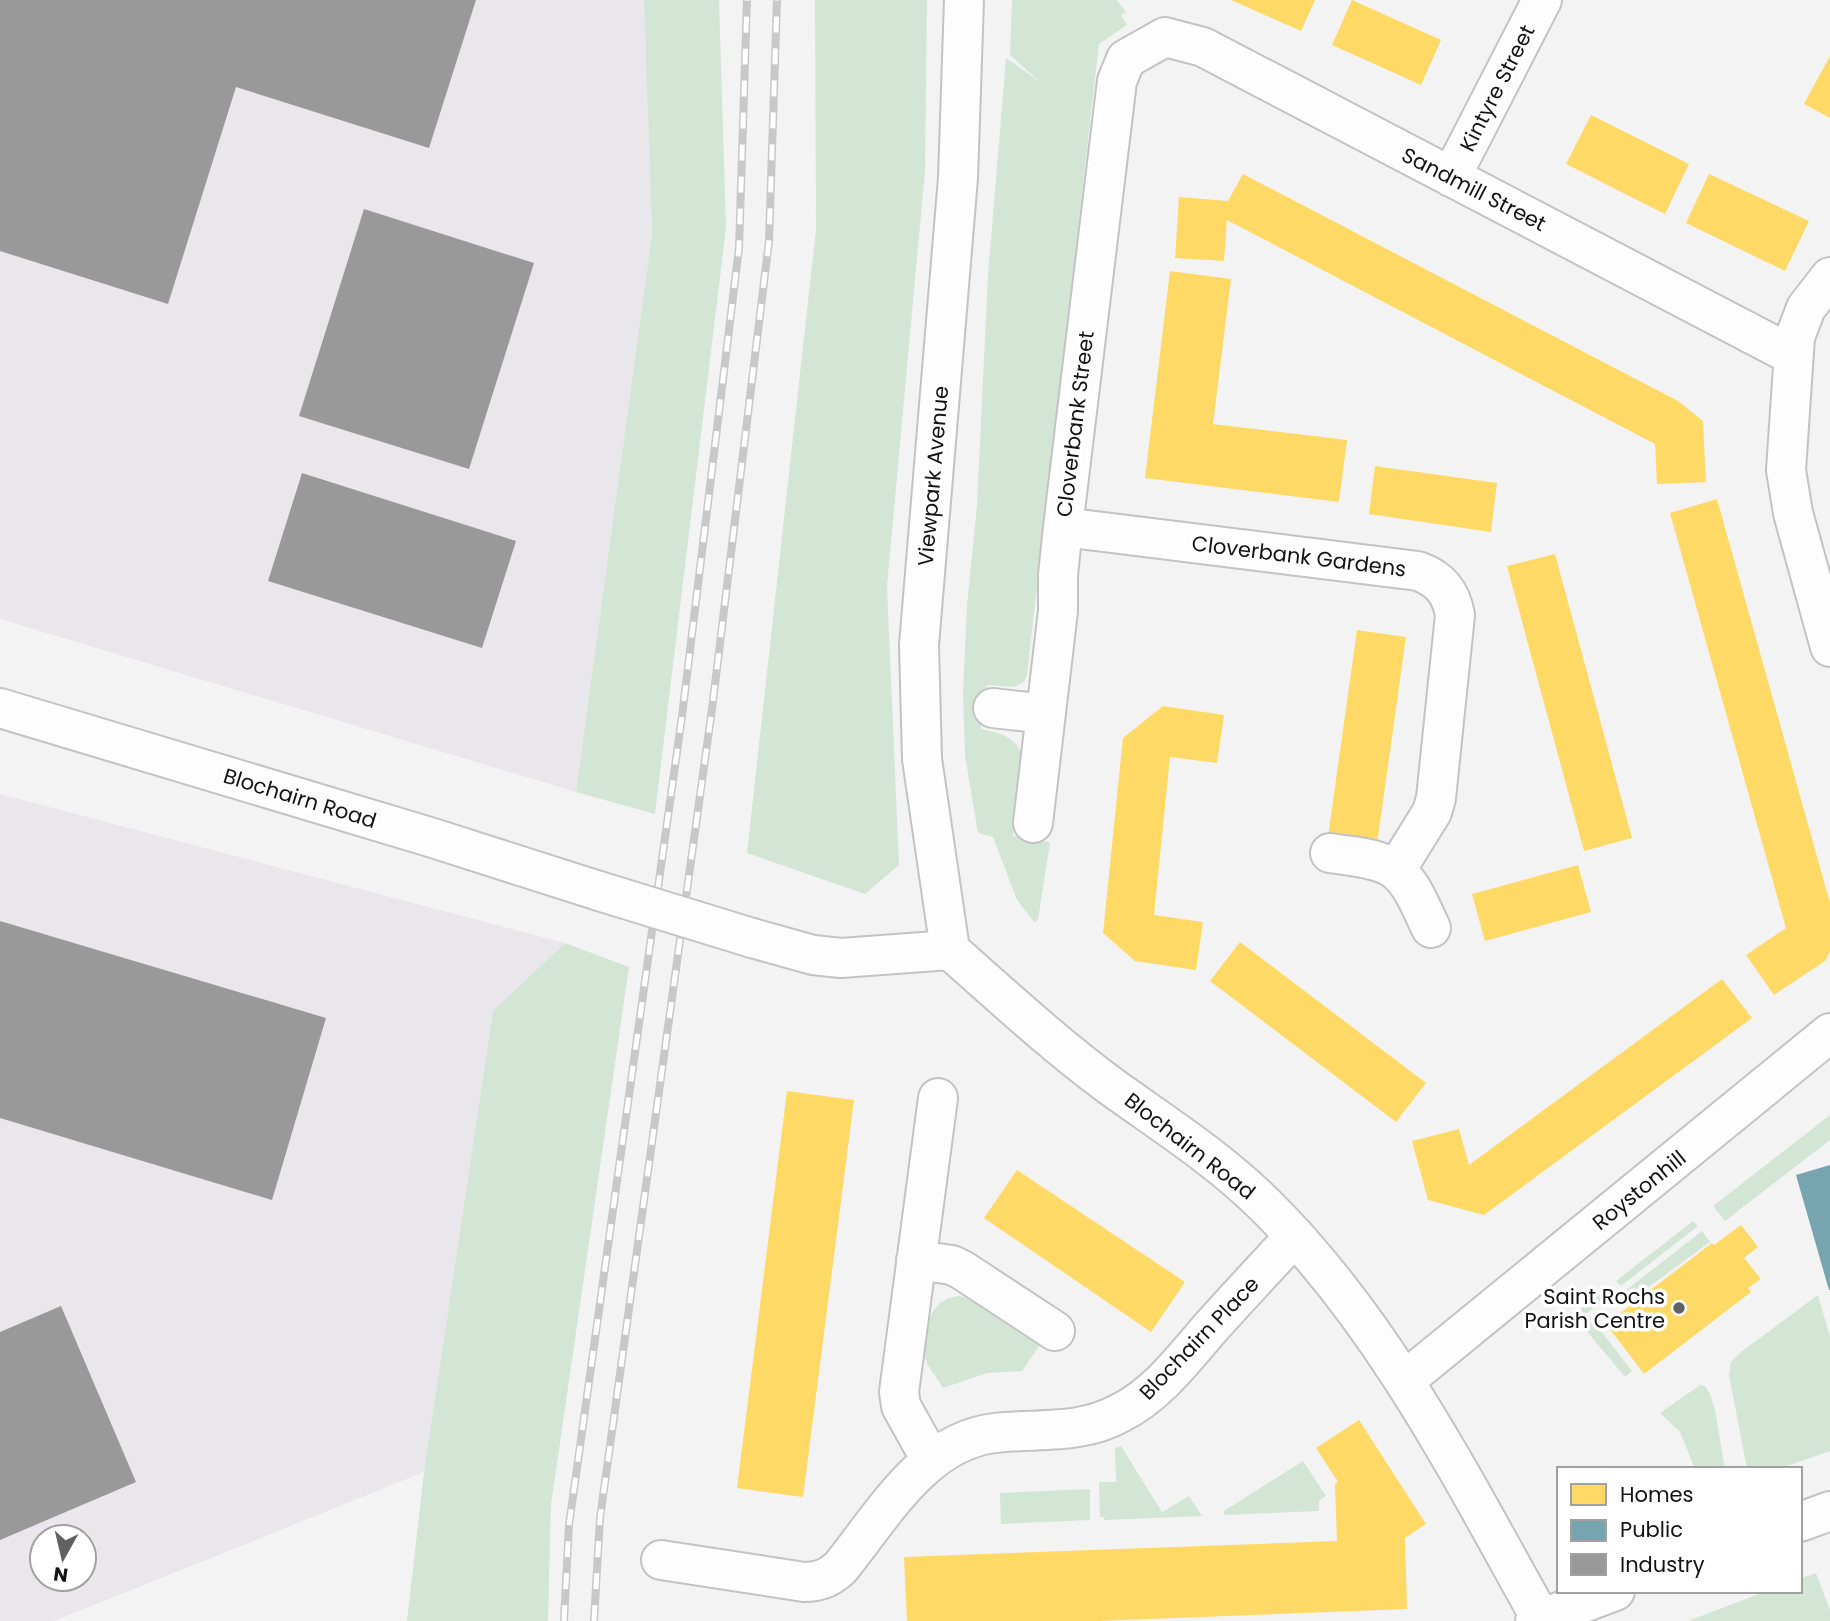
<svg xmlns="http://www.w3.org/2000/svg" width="1830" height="1621" font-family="Poppins,sans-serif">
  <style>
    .built { fill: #e9e6ec; fill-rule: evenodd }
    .green { fill: #d3e5d5 }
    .homes { fill: #ffd966 }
    .public { fill: #76a5af }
    .industry { fill: #999 }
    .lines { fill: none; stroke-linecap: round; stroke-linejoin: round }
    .minor-casing { stroke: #c3c3c4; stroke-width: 42 }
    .minor { stroke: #fdfdfd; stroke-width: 38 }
    .rail-casing { stroke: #c8c8c8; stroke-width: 8 }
    .rail { stroke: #fff; stroke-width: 5; stroke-dasharray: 16; stroke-linecap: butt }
    .minor-bridge-casing { stroke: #c3c3c4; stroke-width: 42; stroke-linecap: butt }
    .minor-bridge { stroke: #fdfdfd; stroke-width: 38 }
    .poi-dot { fill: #616162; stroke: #fff; stroke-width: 2.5 }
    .labels { text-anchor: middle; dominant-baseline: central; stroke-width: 7; stroke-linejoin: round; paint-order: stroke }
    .street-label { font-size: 21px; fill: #131314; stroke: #fff }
    .poi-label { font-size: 21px; fill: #131314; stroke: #fff; text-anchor: end }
  </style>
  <rect width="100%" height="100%" fill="#f3f3f4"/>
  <path class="built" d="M 0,0 L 644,0 L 652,234 L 576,792 L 0,619 Z
    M 0,794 L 565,943 L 493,1012 L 424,1472 L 54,1621 L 0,1621 ZM 42,1537 L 84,1537 L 84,1579 L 42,1579 Z"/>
  <path class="green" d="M 644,0 L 719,0 L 726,228 L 655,814 L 576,792 L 652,234 Z
    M 815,0 L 927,0 L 925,171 L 887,586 L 899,865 L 865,894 L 747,853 L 816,229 Z
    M 1012,0 L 1117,0 L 1126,12 L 1121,15 L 1127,25 L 1099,44 L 1027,675 L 1024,682 L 1014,687 L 987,685 L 981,729 C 1000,733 1016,736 1023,757 L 1013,836 L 1050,842 L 1038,920 L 1034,922 L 1017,900 L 993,837 L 978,833 L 965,755 L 963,694 L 967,605 L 977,505 L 988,275 L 1006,58 L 1040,82 L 1010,55 Z
    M 565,943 L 629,967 L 551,1505 L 548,1621 L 407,1621 L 424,1472 L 493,1011 Z
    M 1830,1115 L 1830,1140 L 1725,1221 L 1713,1206 Z
    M 1693,1221 L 1698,1226 L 1621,1286 L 1616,1281 Z
    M 1702,1231 L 1710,1242 L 1635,1297 L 1625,1291 Z
    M 1611,1285 L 1614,1291 L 1587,1313 L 1632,1371 L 1625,1377 L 1573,1315 Z
    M 1818,1295 L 1830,1337 L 1830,1451 L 1779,1469 L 1747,1469 L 1729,1375 L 1731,1362 L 1741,1352 Z
    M 959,1296 L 976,1301 L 1040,1345 L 1022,1371 L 987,1373 L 943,1388 C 938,1379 926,1365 924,1355 C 924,1350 926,1343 926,1338 C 928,1317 934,1299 959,1296 Z
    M 1700,1385 L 1705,1386 L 1710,1394 L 1715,1410 L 1725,1469 L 1695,1469 L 1680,1432 L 1660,1413 Z
    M 1121,1446 L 1162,1512 L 1189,1496 L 1202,1516 L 1104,1520 L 1104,1517 L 1100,1517 L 1099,1482 L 1116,1482 L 1115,1448 Z
    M 1303,1461 L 1326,1496 L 1319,1501 L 1319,1511 L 1224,1515 L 1224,1511 Z
    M 1090,1489 L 1090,1520 L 1001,1524 L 1000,1493 Z
    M 1816,1573 L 1830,1610 L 1830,1621 L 1688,1621 L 1767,1591 L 1800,1591 L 1800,1579 Z"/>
  <path class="homes" d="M 1231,0 L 1315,0 L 1301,31 Z
    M 1352,0 L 1441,40 L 1421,85 L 1332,45 Z
    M 1830,56 L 1830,118 L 1804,104 Z
    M 1591,115 L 1689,164 L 1665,214 L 1566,164 Z
    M 1243,174 L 1678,401 L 1703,421 L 1706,482 L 1657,484 L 1655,444 L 1227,220 L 1224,261 L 1175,258 L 1179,197 L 1228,201 Z
    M 1709,174 L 1809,221 L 1785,271 L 1686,223 Z
    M 1170,271 L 1231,279 L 1213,424 L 1347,440 L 1339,502 L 1145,478 Z
    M 1375,466 L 1497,483 L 1491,532 L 1369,514 Z
    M 1717,499 L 1830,903 L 1830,952 L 1825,961 L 1774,995 L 1746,955 L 1786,928 L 1670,513 Z
    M 1555,554 L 1632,838 L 1584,851 L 1507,566 Z
    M 1357,630 L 1406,637 L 1377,844 L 1328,837 Z
    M 1163,706 L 1224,715 L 1217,763 L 1170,757 L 1154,915 L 1203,922 L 1196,970 L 1135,961 L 1103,933 L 1123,738 Z
    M 1578,865 L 1591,912 L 1485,941 L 1472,894 Z
    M 1240,942 L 1426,1083 L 1396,1122 L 1210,981 Z
    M 1722,979 L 1752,1018 L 1484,1215 L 1428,1200 L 1412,1141 L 1459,1129 L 1469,1165 Z
    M 787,1091 L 854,1100 L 803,1497 L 737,1488 Z
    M 1017,1170 L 1185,1282 L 1151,1332 L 984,1218 Z
    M 1741,1225 L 1758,1247 L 1744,1258 L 1761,1279 L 1748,1288 L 1751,1292 L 1644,1374 L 1606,1324 L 1712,1243 L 1714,1245 Z
    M 1359,1420 L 1426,1524 L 1405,1538 L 1407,1609 L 1098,1621 L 907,1621 L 904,1557 L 1337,1541 L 1335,1484 L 1338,1482 L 1316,1448 Z"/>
  <path class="public" d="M 1830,1165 L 1830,1290 L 1829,1290 L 1796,1175 Z"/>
  <path class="industry" d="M 0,0 L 476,0 L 429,148 L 236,87 L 168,304 L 0,251 Z
    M 364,209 L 534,263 L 469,469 L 299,416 Z
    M 302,473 L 516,541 L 482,648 L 268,581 Z
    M 0,921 L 326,1018 L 272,1200 L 0,1118 Z
    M 61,1306 L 136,1482 L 0,1540 L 0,1332 Z"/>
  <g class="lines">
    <g class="minor-casing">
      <path id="minor" d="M 1451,177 L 1542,0
        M 1830,277 L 1806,308 L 1795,337 L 1786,470 L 1793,513 L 1830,647
        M 1063,527 L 1418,571 C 1440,579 1451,592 1455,615 L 1436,798 L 1432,812 L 1396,870
        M 0,708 L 433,838 L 599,891
        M 993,708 L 1046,714
        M 1033,823 L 1058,611 L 1058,575 L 1063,527 L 1117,81 L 1126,59 L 1165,37 L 1203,47 L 1792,355
        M 1330,853 C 1349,856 1372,857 1389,866 C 1410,876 1421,908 1431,928
        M 752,938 L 813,955 L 841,958 L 950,950 C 1003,997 1055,1045 1112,1087 C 1165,1125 1220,1160 1266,1206 C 1384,1323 1461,1476 1541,1619
        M 950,950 L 922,759 L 919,645 L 958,178 L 964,0
        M 916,1260 L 952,1265 L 962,1270 L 1055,1331
        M 1404,1381 L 1830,1033
        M 931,1460 L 901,1406 L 899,1392 L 938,1098
        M 1800,1522 L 1830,1511
        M 661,1560 L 804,1582 C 819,1582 829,1578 840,1568 C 882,1517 923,1441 995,1433 C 1039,1428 1080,1435 1120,1413 C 1158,1394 1184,1358 1212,1326 C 1239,1296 1267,1266 1295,1236
        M 1535,1621 L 1615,1591"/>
    </g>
    <use href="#minor" class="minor"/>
    <g class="rail-casing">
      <path id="rail" d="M 564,1621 L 569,1525 L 682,716 L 739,248 L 747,0
        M 594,1621 L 600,1518 L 712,709 L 769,241 L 777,0"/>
    </g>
    <use href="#rail" class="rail"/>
    <g class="minor-bridge-casing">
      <path id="minor-bridge" d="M 599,891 L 752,938"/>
    </g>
    <use href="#minor-bridge" class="minor-bridge"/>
  </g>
  <circle class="poi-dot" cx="1679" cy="1308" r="7"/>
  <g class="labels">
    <g class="street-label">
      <text transform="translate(1497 88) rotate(-63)">Kintyre Street</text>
      <text transform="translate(1474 189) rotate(27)">Sandmill Street</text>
      <text transform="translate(1075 424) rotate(-83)">Cloverbank Street</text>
      <text transform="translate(933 476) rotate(-85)">Viewpark Avenue</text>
      <text transform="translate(1299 556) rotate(7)">Cloverbank Gardens</text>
      <text transform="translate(300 798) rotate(17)">Blochairn Road</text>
      <text transform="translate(1190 1146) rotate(38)">Blochairn Road</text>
      <text transform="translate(1639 1190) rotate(-39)">Roystonhill</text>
      <text transform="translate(1199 1338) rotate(-46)">Blochairn Place</text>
    </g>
    <g class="poi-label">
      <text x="1665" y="1296">Saint Rochs<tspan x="1665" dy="24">Parish Centre</tspan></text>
    </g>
  </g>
  <rect x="1557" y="1467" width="245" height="126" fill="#ffffff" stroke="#a1a1a1" stroke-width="2"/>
  <rect x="1571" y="1484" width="35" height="21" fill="#ffd966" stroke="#a1a1a1" stroke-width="2"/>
  <text x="1620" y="1502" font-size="21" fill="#131314">Homes</text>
  <rect x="1571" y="1520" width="35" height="21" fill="#76a5af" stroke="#a1a1a1" stroke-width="2"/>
  <text x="1620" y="1537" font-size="21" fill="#131314">Public</text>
  <rect x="1571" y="1554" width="35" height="21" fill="#999999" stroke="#a1a1a1" stroke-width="2"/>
  <text x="1620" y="1572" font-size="21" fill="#131314">Industry</text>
  <g transform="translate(63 1558) rotate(188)"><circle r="33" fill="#ffffff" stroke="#a1a1a1" stroke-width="2"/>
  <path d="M0-5L12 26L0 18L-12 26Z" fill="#616162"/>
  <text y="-10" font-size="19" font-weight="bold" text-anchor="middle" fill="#131314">N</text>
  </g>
</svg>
